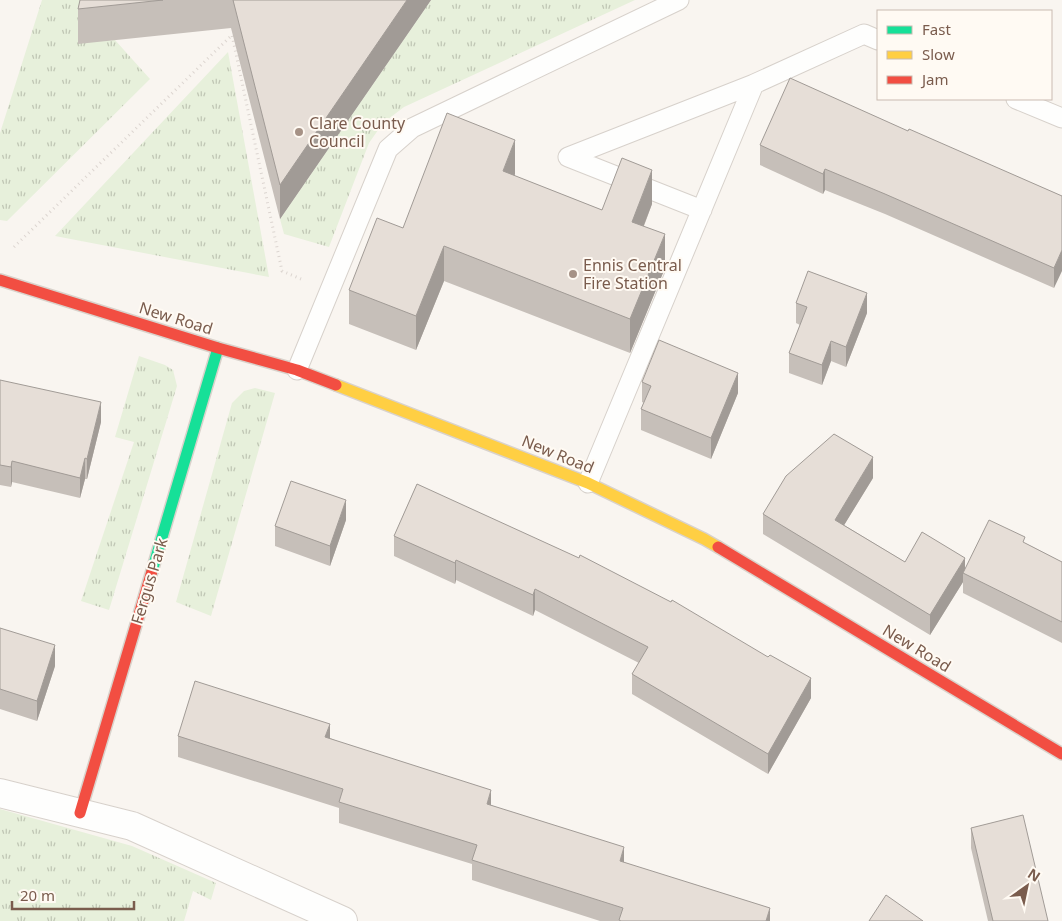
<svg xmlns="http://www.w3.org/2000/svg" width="1062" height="921" font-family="'Noto Sans',sans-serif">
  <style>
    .grass { fill: url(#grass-tufts) }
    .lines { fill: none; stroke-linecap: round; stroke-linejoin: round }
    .lane-casing { stroke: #d7d1cb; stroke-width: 21 }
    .street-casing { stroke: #d7d1cb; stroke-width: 30 }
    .fast-casing { stroke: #d9d2cb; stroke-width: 14 }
    .slow-casing { stroke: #d9d2cb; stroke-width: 14 }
    .jam-casing { stroke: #d9d2cb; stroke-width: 14 }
    .path { stroke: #dcd5d0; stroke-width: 3; stroke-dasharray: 1 4; stroke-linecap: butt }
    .lane { stroke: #fefefd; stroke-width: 19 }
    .street { stroke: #fefefd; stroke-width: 28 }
    .fast { stroke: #16e098; stroke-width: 11 }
    .slow { stroke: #ffcf43; stroke-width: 11 }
    .jam { stroke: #f24e42; stroke-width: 11 }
    .wall { fill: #c6bfb9 }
    .shaded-wall { fill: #a19b96 }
    .building { fill: #e6ded7; stroke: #a19b96 }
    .poi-dot { fill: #a69286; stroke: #fffaf3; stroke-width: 2 }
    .labels { text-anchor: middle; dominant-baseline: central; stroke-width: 4; stroke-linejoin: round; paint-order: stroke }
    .poi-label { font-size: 16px; fill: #7a5c4d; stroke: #fffaf3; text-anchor: start }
    .street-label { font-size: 16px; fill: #7a5c4d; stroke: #fffaf3 }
  </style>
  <defs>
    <pattern id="grass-tufts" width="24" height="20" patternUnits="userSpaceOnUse" patternTransform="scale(1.25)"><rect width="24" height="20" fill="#e7f0db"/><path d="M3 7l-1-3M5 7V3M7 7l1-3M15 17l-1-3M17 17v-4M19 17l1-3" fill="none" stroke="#c0c6b4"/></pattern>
  </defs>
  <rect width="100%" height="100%" fill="#f9f5f0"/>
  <path class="grass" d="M 42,0 L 89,0 L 115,40 L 150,79 L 7,221 L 0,220 L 0,133 Z
    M 431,0 L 635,0 L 404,107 L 383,123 L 369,143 L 329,247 L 284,234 L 280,219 Z
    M 228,52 L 269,277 L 55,236 Z
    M 139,356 L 165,365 L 173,370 L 177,386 L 109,610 L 81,601 L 134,442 L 115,437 Z
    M 255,388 L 275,393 L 211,616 L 176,602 L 232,403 L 244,391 Z
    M 0,809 L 132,846 L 216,883 L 211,900 L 193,891 L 184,921 L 0,921 Z"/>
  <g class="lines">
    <g class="lane-casing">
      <path id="lane" d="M 1016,99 L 1062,118
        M 702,210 L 568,157 L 754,84
        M 297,370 L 388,149 L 412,128 L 679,0
        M 588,483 L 754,84 L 864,34 L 878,40"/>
    </g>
    <g class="street-casing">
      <path id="street" d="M 0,793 L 132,826 L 343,921"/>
    </g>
    <g class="fast-casing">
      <path id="fast" d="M 152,571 L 218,348"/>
    </g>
    <g class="slow-casing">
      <path id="slow" d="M 336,385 L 588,483 L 704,539 L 718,547"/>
    </g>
    <g class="jam-casing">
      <path id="jam" d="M 0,280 L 218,348 L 297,370 L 336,385
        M 718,547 L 1062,754
        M 80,813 L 152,571"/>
    </g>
    <path class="path" d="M 14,247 L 232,35 L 282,271 L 301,279"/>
    <use href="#lane" class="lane"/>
    <use href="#street" class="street"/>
    <use href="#fast" class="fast"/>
    <use href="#slow" class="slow"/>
    <use href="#jam" class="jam"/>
  </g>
  <path class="wall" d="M 80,0 L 431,0 L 280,219 L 231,28 L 78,44 L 78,9 Z
    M 908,131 L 1062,196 L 1054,288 L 885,214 L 825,190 L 823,194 L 760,165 L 760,145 Z
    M 515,174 L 515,176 L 602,210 L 652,204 L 644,226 L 665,268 L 630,353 L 444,281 L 416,350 L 349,324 L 349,290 Z
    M 796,303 L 867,313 L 846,367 L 831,361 L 822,385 L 789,373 L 789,353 L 800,325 L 796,323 Z
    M 0,380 L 101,422 L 87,479 L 85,479 L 80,498 L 12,482 L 11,487 L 0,485 Z
    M 642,382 L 738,393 L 711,459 L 641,430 L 641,409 L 644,403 L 642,402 Z
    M 873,478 L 844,525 L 905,562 L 965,568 L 1025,543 L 1062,562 L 1062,643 L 963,593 L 963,582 L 930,635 L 763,534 L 763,514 Z
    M 417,484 L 811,698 L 768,774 L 632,694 L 632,674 L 639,663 L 535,610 L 533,616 L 456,580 L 455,584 L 394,556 L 394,536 Z
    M 346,520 L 330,566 L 275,546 L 275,526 Z
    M 0,628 L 55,666 L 37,721 L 0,709 Z
    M 178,736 L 330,738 L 491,805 L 624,862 L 770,921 L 600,921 L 472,880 L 472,864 L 339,823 L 339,808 L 178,757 Z
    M 971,828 L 1048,921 L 988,921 L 971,848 Z"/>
  <path class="shaded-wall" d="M 407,0 L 431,0 L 280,219 L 280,185 Z
    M 515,140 L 515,174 L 503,205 L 503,171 Z
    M 825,169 L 825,190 L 823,194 L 823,174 Z
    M 652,170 L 652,204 L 632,256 L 632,222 Z
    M 665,234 L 665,268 L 630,353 L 630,319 Z
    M 444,246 L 444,281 L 416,350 L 416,316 Z
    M 1062,250 L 1062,271 L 1054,288 L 1054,268 Z
    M 867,293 L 867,313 L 846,367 L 846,347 Z
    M 831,341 L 831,361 L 822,385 L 822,365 Z
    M 738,373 L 738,393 L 711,459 L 711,438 Z
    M 101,402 L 101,422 L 87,479 L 87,459 Z
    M 873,457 L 873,478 L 835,540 L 835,520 Z
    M 85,458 L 85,479 L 80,498 L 80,478 Z
    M 12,461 L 12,482 L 11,487 L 11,467 Z
    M 346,500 L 346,520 L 330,566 L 330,546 Z
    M 965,558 L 965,574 L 963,573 L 963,582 L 930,635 L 930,615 Z
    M 456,560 L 456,580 L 455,584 L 455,563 Z
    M 535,589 L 535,610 L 533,616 L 533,595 Z
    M 55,645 L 55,666 L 37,721 L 37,701 Z
    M 811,678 L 811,698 L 768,774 L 768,754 Z
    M 330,724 L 330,744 L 325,737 Z
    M 491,790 L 491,810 L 487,804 Z
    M 624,847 L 624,868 L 620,861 Z
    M 770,908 L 770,921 L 766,921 Z"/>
  <path class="building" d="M 80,0 L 163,0 L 78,9 Z
    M 233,0 L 407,0 L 280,185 Z
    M 790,78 L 908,131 L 909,129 L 1062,196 L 1062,250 L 1054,268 L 885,194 L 825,169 L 823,174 L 760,145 Z
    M 447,113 L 515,140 L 503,171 L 602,210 L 622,158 L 652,170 L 632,222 L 665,234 L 630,319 L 444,246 L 416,316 L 349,290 L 377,218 L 403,228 Z
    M 808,271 L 867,293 L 846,347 L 831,341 L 822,365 L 789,353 L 807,307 L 796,303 Z
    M 659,340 L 738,373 L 711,438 L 641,409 L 651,386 L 642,382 Z
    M 0,380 L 101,402 L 87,459 L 85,458 L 80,478 L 12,461 L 11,467 L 0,465 Z
    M 834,434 L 873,457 L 835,520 L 905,562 L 922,532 L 965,558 L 930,615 L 763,514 L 786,476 Z
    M 291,481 L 346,500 L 330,546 L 275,526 Z
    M 417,484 L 579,558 L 580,555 L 671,602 L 672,600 L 768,657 L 770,655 L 811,678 L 768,754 L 632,674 L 648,647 L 535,589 L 533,595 L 456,560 L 455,563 L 394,536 Z
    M 989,520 L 1025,537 L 1023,542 L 1062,562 L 1062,622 L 963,573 Z
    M 0,628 L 55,645 L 37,701 L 0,689 Z
    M 195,681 L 330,724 L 325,737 L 491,790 L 487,804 L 624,847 L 620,861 L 770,908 L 766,921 L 621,921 L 619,920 L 623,908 L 472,860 L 477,845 L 339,802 L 343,789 L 178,736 Z
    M 1023,815 L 1048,921 L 993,921 L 971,828 Z
    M 886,895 L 923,921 L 869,921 Z"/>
  <g class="poi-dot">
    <circle cx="299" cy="132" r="5"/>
    <circle cx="573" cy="274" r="5"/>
  </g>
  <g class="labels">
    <g class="poi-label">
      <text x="309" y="123">Clare County<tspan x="309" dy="18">Council</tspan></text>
      <text x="583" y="265">Ennis Central<tspan x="583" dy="18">Fire Station</tspan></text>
    </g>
    <g class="street-label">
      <text transform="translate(176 318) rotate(17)">New Road</text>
      <text transform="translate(558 454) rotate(22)">New Road</text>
      <text transform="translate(149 581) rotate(-73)">Fergus Park</text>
      <text transform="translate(917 648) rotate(31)">New Road</text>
    </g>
  </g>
  <rect x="877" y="10" width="175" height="90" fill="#fffaf3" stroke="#cabbb1"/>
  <rect x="887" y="26" width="25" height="8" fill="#16e098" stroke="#cabbb1"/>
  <text x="922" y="35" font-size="15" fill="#7a5c4d">Fast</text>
  <rect x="887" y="51" width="25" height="8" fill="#ffcf43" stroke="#cabbb1"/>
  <text x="922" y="60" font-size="15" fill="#7a5c4d">Slow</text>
  <rect x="887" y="76" width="25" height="8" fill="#f24e42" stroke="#cabbb1"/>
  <text x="922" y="85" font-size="15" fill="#7a5c4d">Jam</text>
  <g transform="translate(1027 886) rotate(33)" stroke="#fffaf3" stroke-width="4" paint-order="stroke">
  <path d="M0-4L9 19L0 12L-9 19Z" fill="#7a5c4d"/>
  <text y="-8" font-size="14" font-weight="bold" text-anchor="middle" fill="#7a5c4d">N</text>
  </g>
  <path d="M12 901v8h122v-8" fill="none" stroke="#7a5c4d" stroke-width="2.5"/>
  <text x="20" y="901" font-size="15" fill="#7a5c4d" stroke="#fffaf3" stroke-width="4" paint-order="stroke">20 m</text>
</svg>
